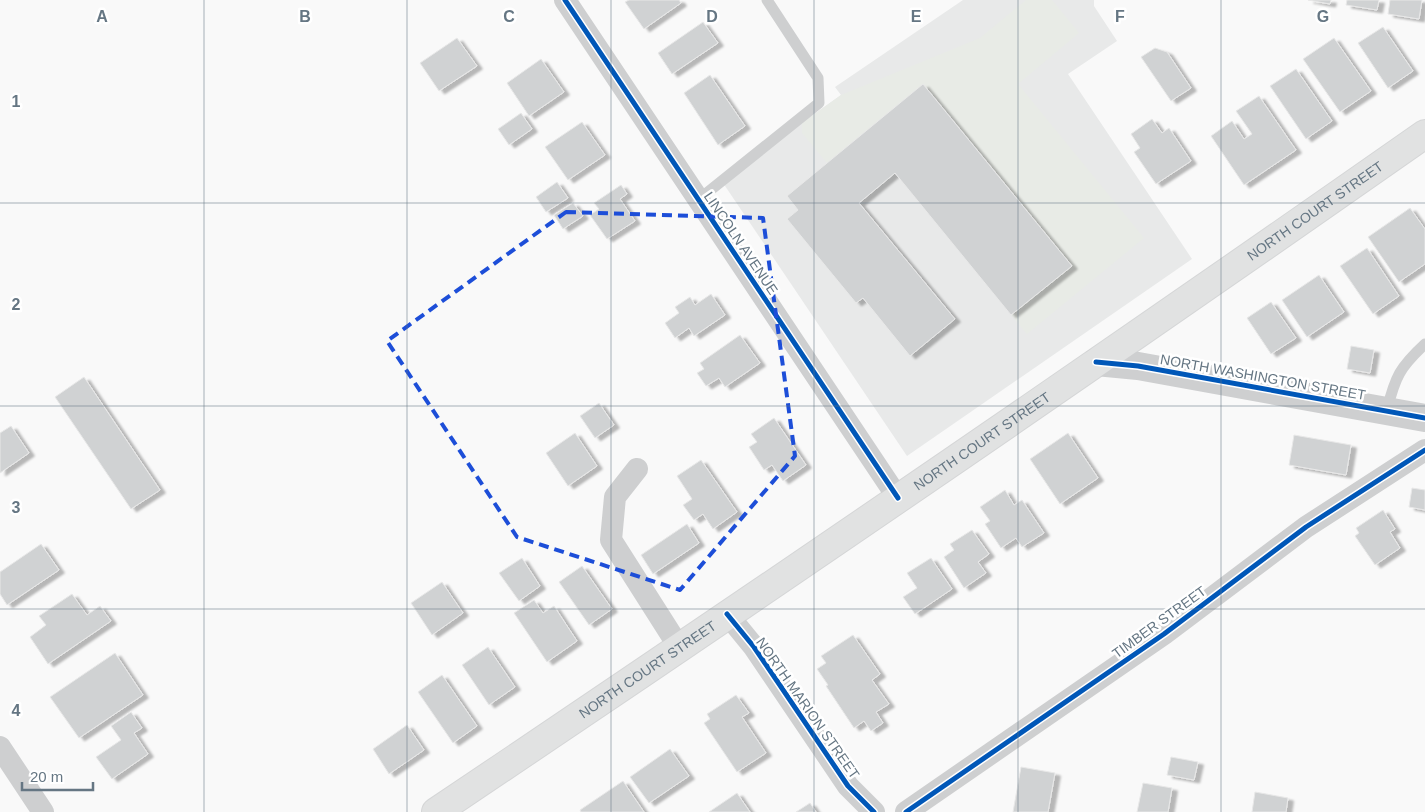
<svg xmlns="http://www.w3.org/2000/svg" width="1425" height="812" font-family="Helvetica,sans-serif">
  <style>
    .built { fill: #e8e9e9 }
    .green { fill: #e8ebe6 }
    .building { fill: #d0d2d3; stroke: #e8e8e8; filter: url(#shadow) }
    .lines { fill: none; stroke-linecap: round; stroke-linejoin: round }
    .secondary-casing { stroke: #d5d6d7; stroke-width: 30 }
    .service { stroke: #cecfd0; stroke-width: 11 }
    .minor { stroke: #cecfd0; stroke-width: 22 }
    .tertiary { stroke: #cecfd0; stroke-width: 28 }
    .secondary { stroke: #e1e2e2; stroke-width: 28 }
    .cycleway-casing { stroke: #fff; stroke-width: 8 }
    .cycleway { stroke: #0057b8; stroke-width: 5 }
    .marked { fill: none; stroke: #1d4ed8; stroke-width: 4; stroke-dasharray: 10 6; stroke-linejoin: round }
    .grid { fill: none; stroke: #657683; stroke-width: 1; stroke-opacity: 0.55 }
    .labels { text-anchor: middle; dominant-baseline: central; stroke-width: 5; stroke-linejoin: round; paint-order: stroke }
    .street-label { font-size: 14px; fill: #657683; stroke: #fff }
    .grid-label { font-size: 16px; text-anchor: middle; font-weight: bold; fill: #657683; stroke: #fff; stroke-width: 5; stroke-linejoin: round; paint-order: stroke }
  </style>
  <defs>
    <filter id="shadow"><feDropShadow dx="5.5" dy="3" stdDeviation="1" flood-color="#0004"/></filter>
  </defs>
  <rect width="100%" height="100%" fill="#f9f9f9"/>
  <path class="built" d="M 963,0 L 1094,0 L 1094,6 L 1117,41 L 1068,74 L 1192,259 L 907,456 L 721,180 L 841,95 L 835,87 Z"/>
  <path class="green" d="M 1026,0 L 1052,0 L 1079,33 L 1018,84 L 1144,238 L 1027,334 L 1011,315 L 1072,266 L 924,84 L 827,163 L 802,133 L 802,123 L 841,95 L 980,38 Z"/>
  <path class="building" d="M 629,0 L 679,0 L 681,3 L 644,29 L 625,2 Z
    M 1308,0 L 1331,0 L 1330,4 Z
    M 1347,0 L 1379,0 L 1377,10 L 1346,5 Z
    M 1390,0 L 1422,0 L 1419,19 L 1388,14 Z
    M 703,22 L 718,43 L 672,74 L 658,53 Z
    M 1383,27 L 1413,71 L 1388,88 L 1358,43 Z
    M 457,38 L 477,66 L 439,91 L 420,63 Z
    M 1334,38 L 1371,91 L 1340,112 L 1303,59 Z
    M 1155,48 L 1167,52 L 1191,88 L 1171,101 L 1141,57 Z
    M 541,59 L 564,92 L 529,116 L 507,83 Z
    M 1296,69 L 1332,121 L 1306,139 L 1270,86 Z
    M 710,75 L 745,126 L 718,145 L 684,93 Z
    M 923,84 L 1072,266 L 1011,315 L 895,173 L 859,203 L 955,319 L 910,356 L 863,298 L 856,303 L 787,219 L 798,210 L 787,196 Z
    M 1259,96 L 1296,150 L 1244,185 L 1211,136 L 1232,121 L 1244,139 L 1252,134 L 1236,111 Z
    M 521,113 L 532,129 L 509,145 L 498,129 Z
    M 1152,119 L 1162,133 L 1169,128 L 1191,161 L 1156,184 L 1134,152 L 1140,148 L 1131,134 Z
    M 582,122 L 605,155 L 568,180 L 545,147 Z
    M 557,182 L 568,198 L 546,212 L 536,197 Z
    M 621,185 L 627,194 L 620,199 L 635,221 L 607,239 L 590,215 L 599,209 L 594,203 Z
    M 573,203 L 583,216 L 563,229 L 554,215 Z
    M 1410,208 L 1425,229 L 1425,264 L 1399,282 L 1368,237 Z
    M 1367,248 L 1399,296 L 1373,314 L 1340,266 Z
    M 1319,275 L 1344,312 L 1307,337 L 1282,300 Z
    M 711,294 L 725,315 L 694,336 L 689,328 L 675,338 L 665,323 L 679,313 L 675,307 L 690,297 L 695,305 Z
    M 1271,302 L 1296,338 L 1271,354 L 1247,318 Z
    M 740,335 L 760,363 L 725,387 L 719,378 L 706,386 L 697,373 L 704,369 L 700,363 Z
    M 1351,346 L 1374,350 L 1370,373 L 1347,369 Z
    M 84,377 L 160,490 L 131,509 L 55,397 Z
    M 599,403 L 614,425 L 595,438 L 580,416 Z
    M 774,418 L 806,465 L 783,481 L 772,465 L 764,470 L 749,447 L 757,442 L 751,434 Z
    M 11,426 L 29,453 L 0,473 L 0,433 Z
    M 575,433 L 597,466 L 568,486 L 546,453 Z
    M 1068,433 L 1098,478 L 1060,504 L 1030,459 Z
    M 1294,435 L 1351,445 L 1346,475 L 1289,465 Z
    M 701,460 L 737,512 L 713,529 L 703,514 L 694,520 L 683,505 L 692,499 L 677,476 Z
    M 1412,488 L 1425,490 L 1425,510 L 1409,507 Z
    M 1005,490 L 1014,505 L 1022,500 L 1044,533 L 1022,547 L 1016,538 L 1001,548 L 985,524 L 990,521 L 980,507 Z
    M 1383,510 L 1395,529 L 1390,532 L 1400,548 L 1375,565 L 1355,536 L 1359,533 L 1356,528 Z
    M 687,524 L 699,543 L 653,574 L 641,555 Z
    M 972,530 L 989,554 L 978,562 L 986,573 L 964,588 L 944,557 L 954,550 L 950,544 Z
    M 41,544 L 59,570 L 7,605 L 0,594 L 0,572 Z
    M 522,558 L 540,586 L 519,601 L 499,573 Z
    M 931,558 L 952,589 L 915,614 L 903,597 L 917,588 L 907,573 Z
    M 582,566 L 612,609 L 589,625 L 559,582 Z
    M 442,582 L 463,613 L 432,635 L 411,603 Z
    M 72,594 L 87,615 L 100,606 L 111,621 L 48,664 L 30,637 L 46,625 L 39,616 Z
    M 534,600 L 543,613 L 554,606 L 577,641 L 547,662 L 514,613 Z
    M 853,635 L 880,674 L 872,680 L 889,704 L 876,712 L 883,723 L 871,731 L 864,721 L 854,728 L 826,686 L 828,685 L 817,669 L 826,663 L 821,656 Z
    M 488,647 L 515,687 L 489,705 L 462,665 Z
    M 115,653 L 143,695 L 79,738 L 50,697 Z
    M 442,675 L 477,726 L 453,743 L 418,692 Z
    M 736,695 L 749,713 L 742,717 L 766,753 L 737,772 L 704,723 L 710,719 L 707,714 Z
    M 131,712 L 142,728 L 134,733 L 148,754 L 112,779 L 96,757 L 121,740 L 111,726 Z
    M 407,725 L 424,750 L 389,774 L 373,749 Z
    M 670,749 L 689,776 L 649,803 L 630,777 Z
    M 1171,757 L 1198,762 L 1194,780 L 1167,775 Z
    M 1021,767 L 1055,773 L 1048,812 L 1013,812 Z
    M 623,781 L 644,812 L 581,812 L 580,810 Z
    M 1143,783 L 1172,788 L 1168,812 L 1137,812 Z
    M 1255,792 L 1288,798 L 1286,812 L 1252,812 Z
    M 737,793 L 750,812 L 709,812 Z
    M 810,803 L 816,812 L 796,812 Z"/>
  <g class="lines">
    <g class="secondary-casing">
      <g id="secondary">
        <path id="s1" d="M 436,812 C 768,589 1098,363 1425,134"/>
      </g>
    </g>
    <path class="service" d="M 698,200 L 819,103 L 818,78 L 767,0
      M 1387,410 C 1395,377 1400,367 1425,344"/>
    <path class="minor" d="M 565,0 L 898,498
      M 637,469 L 615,497 L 611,540 L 679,647
      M 727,614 L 754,647 L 848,786 L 874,812
      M 0,747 L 43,812
      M 906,812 L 1164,634 L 1306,527 L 1425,450"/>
    <path class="tertiary" d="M 1096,362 L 1138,366 L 1425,418"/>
    <use href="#secondary" class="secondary"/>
    <g class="cycleway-casing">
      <path id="cycleway" d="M 565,0 L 898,498
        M 1096,362 L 1138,366 L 1425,418
        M 727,614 L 754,647 L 848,786 L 874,812
        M 906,812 L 1164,634 L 1306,527 L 1425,450"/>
    </g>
    <use href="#cycleway" class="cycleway"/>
  </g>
  <path class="marked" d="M 566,212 L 763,218 L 795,456 L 680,590 L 517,537 L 387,341 Z"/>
  <path class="grid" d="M 204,0 L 204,812M 407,0 L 407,812M 611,0 L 611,812M 814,0 L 814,812M 1018,0 L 1018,812M 1221,0 L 1221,812M 0,203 L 1425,203M 0,406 L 1425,406M 0,609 L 1425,609"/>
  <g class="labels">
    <g class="street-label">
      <text stroke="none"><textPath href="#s1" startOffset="1065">NORTH COURT STREET</textPath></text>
      <text transform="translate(741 243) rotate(56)">LINCOLN AVENUE</text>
      <text transform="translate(1263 377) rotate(10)">NORTH WASHINGTON STREET</text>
      <text stroke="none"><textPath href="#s1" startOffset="660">NORTH COURT STREET</textPath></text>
      <text transform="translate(1159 622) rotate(-36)">TIMBER STREET</text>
      <text stroke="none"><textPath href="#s1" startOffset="255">NORTH COURT STREET</textPath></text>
      <text transform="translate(808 708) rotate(55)">NORTH MARION STREET</text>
    </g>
  </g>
  <g class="grid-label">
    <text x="102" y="22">A</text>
    <text x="305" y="22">B</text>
    <text x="509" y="22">C</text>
    <text x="712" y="22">D</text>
    <text x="916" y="22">E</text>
    <text x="1120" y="22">F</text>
    <text x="1323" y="22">G</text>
    <text x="16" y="107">1</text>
    <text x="16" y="310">2</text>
    <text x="16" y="513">3</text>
    <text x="16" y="716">4</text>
  </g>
  <path d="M22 782v8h71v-8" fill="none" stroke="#657683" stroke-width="2.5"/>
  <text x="30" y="782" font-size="15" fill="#657683" stroke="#ffffff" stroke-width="4" paint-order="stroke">20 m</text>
</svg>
